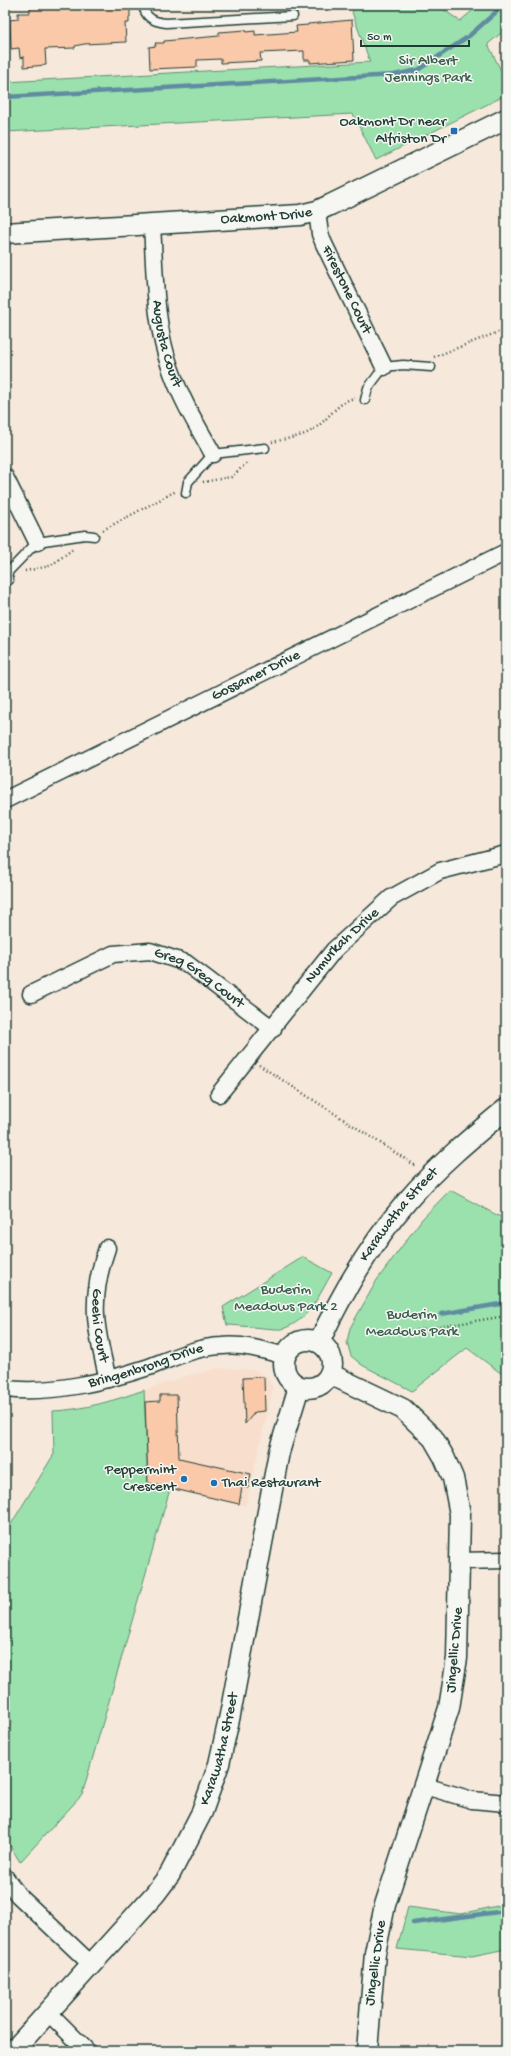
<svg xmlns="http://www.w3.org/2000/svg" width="511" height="2056" font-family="'Gochi Hand',sans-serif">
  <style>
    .built { fill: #f8dfcd }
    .green { fill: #9be1ad; stroke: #5d8f70 }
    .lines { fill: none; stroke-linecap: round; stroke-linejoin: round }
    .stream { stroke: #608ca1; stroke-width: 4.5 }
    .building { fill: #fac9aa; stroke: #1f3d34 }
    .service-casing { stroke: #1f3d34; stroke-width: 11 }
    .minor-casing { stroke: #1f3d34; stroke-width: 19 }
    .tertiary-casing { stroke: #1f3d34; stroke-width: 23 }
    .path { stroke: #1f3d34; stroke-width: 2.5; stroke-dasharray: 1 3; stroke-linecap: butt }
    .service { stroke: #f6f6f2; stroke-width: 8 }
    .minor { stroke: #f6f6f2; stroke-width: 16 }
    .tertiary { stroke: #f6f6f2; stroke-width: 20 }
    .poi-dot { fill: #1f6fb2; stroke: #f6f6f2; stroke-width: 1.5 }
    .labels { text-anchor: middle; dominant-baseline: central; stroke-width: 3; stroke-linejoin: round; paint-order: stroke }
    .park-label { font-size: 15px; fill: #385e4c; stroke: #f6f6f2 }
    .poi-label { font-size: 15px; fill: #1f3d34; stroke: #f6f6f2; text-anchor: end }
    .street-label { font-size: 15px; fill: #1f3d34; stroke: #f6f6f2 }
  </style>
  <rect width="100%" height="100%" fill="#f7e8dc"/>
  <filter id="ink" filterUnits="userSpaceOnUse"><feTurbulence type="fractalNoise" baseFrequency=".025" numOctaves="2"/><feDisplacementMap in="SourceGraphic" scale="8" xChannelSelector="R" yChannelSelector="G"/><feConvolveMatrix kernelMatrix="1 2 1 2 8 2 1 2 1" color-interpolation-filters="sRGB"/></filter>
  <g filter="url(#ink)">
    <path class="built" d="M 220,1368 L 256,1370 L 267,1377 L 273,1388 L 246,1506 L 148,1484 L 144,1390 L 189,1375 Z"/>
    <path class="green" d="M 358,5 L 437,5 L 460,21 L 479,5 L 506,5 L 506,29 L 488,44 L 506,81 L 506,95 L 376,160 L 353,114 L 5,132 L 5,82 L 370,62 L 352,12 Z
      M 450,1190 L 506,1220 L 506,1377 L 467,1348 L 412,1391 L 362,1365 L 351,1356 L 347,1342 L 350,1328 L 377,1280 L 422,1219 Z
      M 303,1257 L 332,1273 C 319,1295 309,1321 282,1329 C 277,1330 236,1325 227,1325 L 223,1307 Z
      M 144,1390 L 148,1484 L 170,1489 L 82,1795 L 20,1862 L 5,1838 L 5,1732 L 13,1722 L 5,1716 L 5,1534 L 54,1454 L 53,1411 C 83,1410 116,1400 144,1390 Z
      M 506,1904 L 506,1949 L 472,1956 L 397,1949 L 408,1907 L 461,1914 Z"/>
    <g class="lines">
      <path class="stream" d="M 5,97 L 394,75 L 418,70 L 469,36 L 504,5
        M 441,1314 L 506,1303
        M 413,1923 L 506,1911"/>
    </g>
    <path class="building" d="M 52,5 L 130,5 L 130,17 L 129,17 L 129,23 L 125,23 L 126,42 L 84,44 L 75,46 L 75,48 L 45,49 L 46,65 L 24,67 L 24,57 L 20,58 L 19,48 L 11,49 L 10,20 L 18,19 L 18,13 L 30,13 L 30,7 Z
      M 352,20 L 354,60 L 310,63 L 310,60 L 304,60 L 304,51 L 260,53 L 261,61 L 221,63 L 221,59 L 197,60 L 197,67 L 150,69 L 149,47 L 156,46 L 155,43 L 164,43 L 164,41 L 219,36 L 219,32 L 246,30 L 246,32 L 255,31 L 255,35 L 297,32 L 296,26 L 308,25 L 308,24 Z
      M 264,1377 L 265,1411 L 255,1412 L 245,1424 L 243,1378 Z
      M 160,1395 L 177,1395 L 179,1458 L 251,1474 L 248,1488 L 242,1487 L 239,1504 L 148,1483 L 145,1402 L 160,1401 Z"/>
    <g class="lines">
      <g class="service-casing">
        <path id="service" d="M 143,5 C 145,18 154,22 166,23 L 293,16
          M 365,400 L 368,388 L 384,367 L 403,365 L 431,367
          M 186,493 L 188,482 L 213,454 L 265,448
          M 9,580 L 7,576 L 9,571 L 37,542 L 85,535 L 94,536"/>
      </g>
      <g class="minor-casing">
        <g id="minor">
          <path id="s1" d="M 317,211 L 320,234 L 324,244 L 384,367"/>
          <path id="s2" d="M 152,225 C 155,273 154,324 171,370 C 181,399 198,427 213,454"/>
          <path d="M 5,477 L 37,542"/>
          <path id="s3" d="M 5,800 L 506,552"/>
          <path id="s4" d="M 31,994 L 113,954 L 150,951 L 186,963 L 273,1029"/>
          <path id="s5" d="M 219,1094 L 334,950 L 391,898 L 440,871 L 506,854"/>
          <path id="s6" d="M 107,1248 C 89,1299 95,1328 108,1379"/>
          <path id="s7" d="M 5,1389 C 54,1394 103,1382 149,1367 C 173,1358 196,1347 222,1346 C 244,1344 264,1350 285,1356"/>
          <path d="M 460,1561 L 506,1560"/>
          <path d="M 425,1786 L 472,1800 L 506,1803"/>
          <path d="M 5,1877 L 18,1895 L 92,1965"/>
          <path d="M 48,2012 L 87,2051"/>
        </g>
      </g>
      <g class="tertiary-casing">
        <g id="tertiary">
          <path id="s8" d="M 5,233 L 300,215 L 317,211 L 330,205 L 506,119"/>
          <circle cx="308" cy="1364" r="24"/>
          <path id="s9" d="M 319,1342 C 343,1291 371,1243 408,1200 C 437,1166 472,1137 506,1109"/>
          <path d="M 330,1374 L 403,1409 L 433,1438 L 444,1457 L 453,1478 L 460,1514 L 457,1658 L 449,1708 L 385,1905 L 375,1953 L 367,2051"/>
          <path id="s10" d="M 13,2051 L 155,1894 L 170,1874 L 202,1812 L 219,1764 L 230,1715 L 279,1452 L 299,1387"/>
        </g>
      </g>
      <path class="path" d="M 434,357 L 506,329
        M 272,442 C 285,439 303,437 314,429 C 328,420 338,401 355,398
        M 203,482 L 231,477 L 248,462
        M 103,530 L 176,491
        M 25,571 L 50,566 L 73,549
        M 259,1065 L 416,1166
        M 412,1331 L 506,1316"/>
      <use href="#service" class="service"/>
      <use href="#minor" class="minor"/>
      <use href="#tertiary" class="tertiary"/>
    </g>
  </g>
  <g class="poi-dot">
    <rect x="450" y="127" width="8" height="8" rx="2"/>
    <circle cx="184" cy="1479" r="4"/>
    <circle cx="214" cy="1483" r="4"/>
  </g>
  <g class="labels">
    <g class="park-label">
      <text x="428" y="61">Sir Albert<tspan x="428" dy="17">Jennings Park</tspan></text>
      <text x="286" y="1290">Buderim<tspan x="286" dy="17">Meadows Park 2</tspan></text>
      <text x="412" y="1315">Buderim<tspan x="412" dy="17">Meadows Park</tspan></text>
    </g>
    <g class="poi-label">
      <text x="446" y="122">Oakmont Dr near<tspan x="446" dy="17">Alfriston Dr</tspan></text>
      <text x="176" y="1470">Peppermint<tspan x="176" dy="17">Crescent</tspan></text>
      <text x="222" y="1483" text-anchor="start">Thai Restaurant</text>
    </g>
    <g class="street-label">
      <text stroke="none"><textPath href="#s8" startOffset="262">Oakmont Drive</textPath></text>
      <text stroke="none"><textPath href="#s1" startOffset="85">Firestone Court</textPath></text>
      <text stroke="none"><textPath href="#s2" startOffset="120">Augusta Court</textPath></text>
      <text stroke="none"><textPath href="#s3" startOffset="280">Gossamer Drive</textPath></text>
      <text stroke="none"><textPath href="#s5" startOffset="193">Numurkah Drive</textPath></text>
      <text stroke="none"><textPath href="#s4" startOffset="185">Greg Greg Court</textPath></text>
      <text stroke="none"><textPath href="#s9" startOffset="151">Karawatha Street</textPath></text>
      <text stroke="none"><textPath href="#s6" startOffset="79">Geehi Court</textPath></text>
      <text stroke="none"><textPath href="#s7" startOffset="144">Bringenbrong Drive</textPath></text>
      <text transform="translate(455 1650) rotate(-85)">Jingellic Drive</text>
      <text stroke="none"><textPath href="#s10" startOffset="372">Karawatha Street</textPath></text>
      <text transform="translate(376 1963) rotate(-82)">Jingellic Drive</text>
    </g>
  </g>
  <rect width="511" height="2056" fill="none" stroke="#f6f6f2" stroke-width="20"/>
  <rect x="10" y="10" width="491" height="2036" fill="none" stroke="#1f3d34" stroke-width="1.5" filter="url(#ink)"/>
  <path d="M361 40v6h108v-6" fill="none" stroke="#1f3d34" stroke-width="2"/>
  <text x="367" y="40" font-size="12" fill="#1f3d34" stroke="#f6f6f2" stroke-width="3" paint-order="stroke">50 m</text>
</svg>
